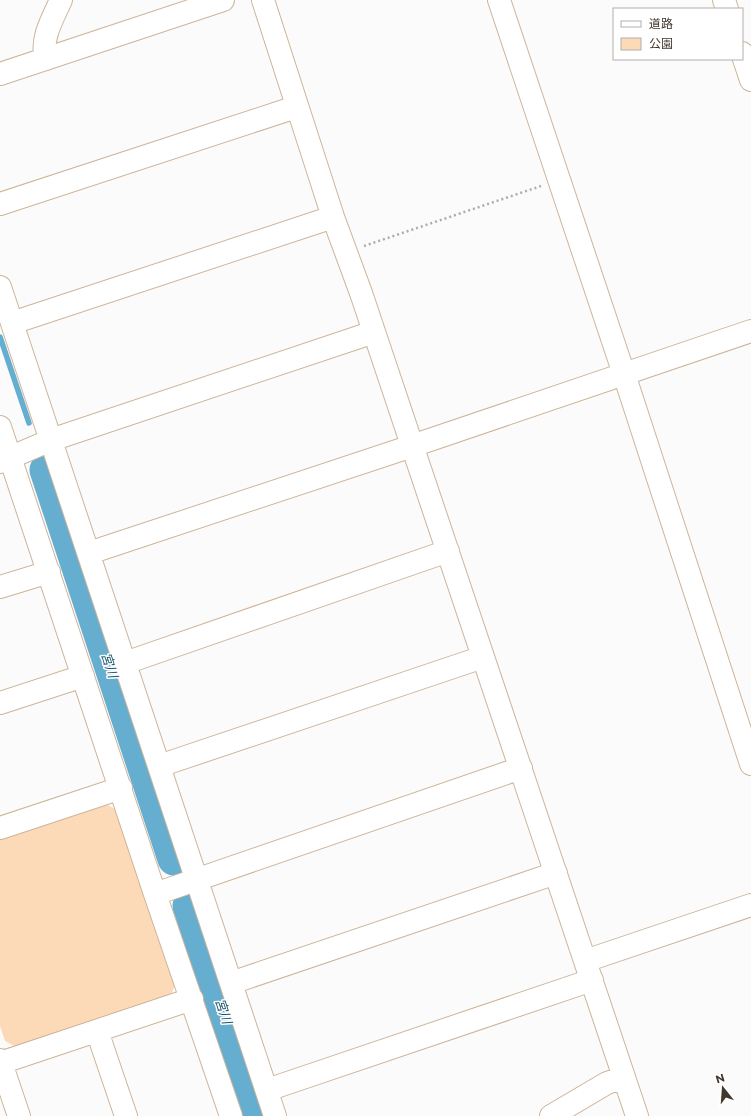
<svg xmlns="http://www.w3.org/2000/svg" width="751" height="1116" font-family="Montserrat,'Noto Sans JP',sans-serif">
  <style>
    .green { fill: #fcdab7 }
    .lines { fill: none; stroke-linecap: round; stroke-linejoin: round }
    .stream { stroke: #65aed0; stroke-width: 5.5 }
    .river { stroke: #65aed0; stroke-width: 33 }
    .minor-casing { stroke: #ceb49a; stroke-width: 24 }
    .path { stroke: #afaba7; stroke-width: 2.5; stroke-dasharray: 2 3; stroke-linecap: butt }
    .minor { stroke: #fff; stroke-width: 22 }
    .labels { text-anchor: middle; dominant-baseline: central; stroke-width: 3; stroke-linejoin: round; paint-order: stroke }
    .water-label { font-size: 13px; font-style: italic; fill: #1b556d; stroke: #fff }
  </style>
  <rect width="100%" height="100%" fill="#fbfbfb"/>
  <path class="green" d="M 104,803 L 115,809 L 175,985 L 171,995 L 16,1047 L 5,1041 L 0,1026 L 0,837 Z"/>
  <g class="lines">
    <path class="stream" d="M 0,337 L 29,423"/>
    <path class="river" d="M 46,470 L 174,859
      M 189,906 L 259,1116"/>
    <g class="minor-casing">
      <path id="minor" d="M 263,0 L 333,217 L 361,293 L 637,1116
        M 499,0 L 624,374 L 751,764
        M 724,0 L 727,9
        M 742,53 L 751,80
        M 46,59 C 40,39 53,18 61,0
        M 0,74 L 223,0
        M 0,204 L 296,107
        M 0,287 L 275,1116
        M 12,323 L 333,217
        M 0,427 L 155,894 L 231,1116
        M 0,462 L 51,440 L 374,332
        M 89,553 L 412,446 L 751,331
        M 0,587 L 49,572
        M 125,663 L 448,551
        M 0,703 L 83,676
        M 159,766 L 483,657
        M 0,828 L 121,788
        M 155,894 L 521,768
        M 585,961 L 751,905
        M 231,983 L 556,873
        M 97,1031 L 126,1116
        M 0,1060 L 19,1116
        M 0,1063 L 192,999
        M 267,1090 L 592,980
        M 551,1116 L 607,1083 L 624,1077"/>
    </g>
    <path class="path" d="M 364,246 L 541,186"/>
    <use href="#minor" class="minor"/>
  </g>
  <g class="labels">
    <g class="water-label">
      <text transform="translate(110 665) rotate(72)">宮川</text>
      <text transform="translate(224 1011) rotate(72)">宮川</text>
    </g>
  </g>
  <rect x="613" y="8" width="130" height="52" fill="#ffffff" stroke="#b3afab"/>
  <rect x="621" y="21" width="20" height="6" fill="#ffffff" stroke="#b3afab"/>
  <text x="649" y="28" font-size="12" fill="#42372c">道路</text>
  <rect x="621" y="38" width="20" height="12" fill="#fcdab7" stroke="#b3afab"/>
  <text x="649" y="48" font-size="12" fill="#42372c">公園</text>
  <g transform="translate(723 1088) rotate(343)" stroke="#ffffff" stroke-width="3" paint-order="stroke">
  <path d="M0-3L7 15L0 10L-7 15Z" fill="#42372c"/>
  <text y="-6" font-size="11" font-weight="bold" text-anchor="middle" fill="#42372c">N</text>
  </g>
</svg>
